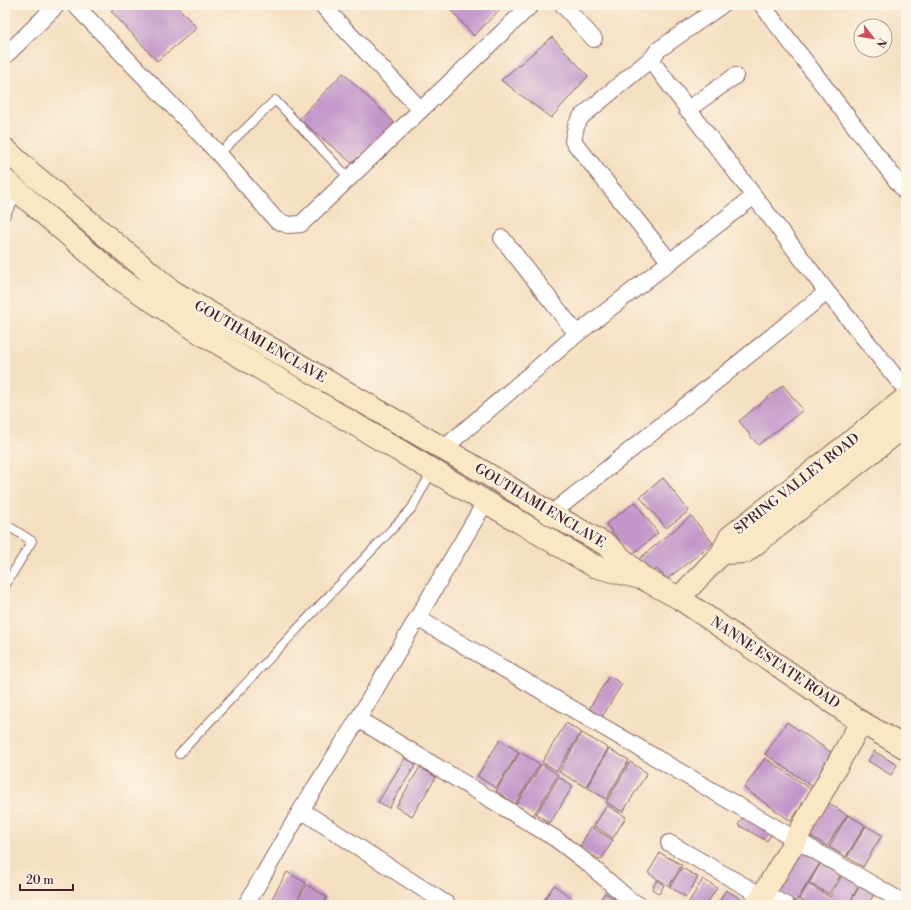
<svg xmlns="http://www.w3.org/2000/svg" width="911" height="910" font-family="'Libre Bodoni',serif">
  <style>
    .building { fill: #c396ca }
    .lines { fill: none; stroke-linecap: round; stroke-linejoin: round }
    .lane-casing { stroke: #866260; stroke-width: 10 }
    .street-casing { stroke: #866260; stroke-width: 18 }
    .secondary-casing { stroke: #866260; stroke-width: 24 }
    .lane { stroke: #fff; stroke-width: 8 }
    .street { stroke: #fff; stroke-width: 16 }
    .secondary { stroke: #fae7c3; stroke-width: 22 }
    .labels { text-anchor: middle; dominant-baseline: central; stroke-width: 4; stroke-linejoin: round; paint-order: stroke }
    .street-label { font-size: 14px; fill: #4a1f2b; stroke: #fcf5e5 }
  </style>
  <rect width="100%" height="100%" fill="#fcf5e5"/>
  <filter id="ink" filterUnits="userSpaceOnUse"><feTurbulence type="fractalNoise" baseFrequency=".025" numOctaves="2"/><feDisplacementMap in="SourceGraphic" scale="8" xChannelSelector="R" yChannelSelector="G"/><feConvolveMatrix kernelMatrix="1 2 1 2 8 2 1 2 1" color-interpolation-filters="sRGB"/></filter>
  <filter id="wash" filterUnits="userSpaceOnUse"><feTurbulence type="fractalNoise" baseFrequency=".012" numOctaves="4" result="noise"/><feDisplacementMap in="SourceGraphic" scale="16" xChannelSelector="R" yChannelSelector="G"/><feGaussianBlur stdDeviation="0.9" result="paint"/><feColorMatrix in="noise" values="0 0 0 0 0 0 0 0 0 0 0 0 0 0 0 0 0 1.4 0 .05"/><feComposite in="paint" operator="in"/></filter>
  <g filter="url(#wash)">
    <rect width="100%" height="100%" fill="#f5dfc1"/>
    <g id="blocks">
      <path class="building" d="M 117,5 L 176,5 L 197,28 L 157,61 L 111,11 Z
        M 446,5 L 504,5 L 474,36 Z
        M 552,37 L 588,76 L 551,118 L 501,80 Z
        M 343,73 L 396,124 L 352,163 L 299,119 Z
        M 783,385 L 803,410 L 758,445 L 739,421 Z
        M 663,478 L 689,511 L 666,528 L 640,497 Z
        M 635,502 L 658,533 L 631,555 L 606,524 Z
        M 691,516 L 713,543 L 667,579 L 657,569 L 651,573 L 639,559 Z
        M 609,676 L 622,684 L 602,717 L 589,709 Z
        M 787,722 L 835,755 L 813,787 L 765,754 Z
        M 566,723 L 581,732 L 557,771 L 542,762 Z
        M 582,733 L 608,748 L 586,787 L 559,772 Z
        M 500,740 L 519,752 L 496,788 L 477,776 Z
        M 609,749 L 629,760 L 606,799 L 587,787 Z
        M 874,751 L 897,765 L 891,775 L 868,761 Z
        M 520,752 L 540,764 L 515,804 L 496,791 Z
        M 405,758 L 416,764 L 389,808 L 378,802 Z
        M 765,758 L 812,790 L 791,821 L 744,788 Z
        M 630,762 L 647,773 L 623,812 L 606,802 Z
        M 542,764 L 558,775 L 533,816 L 516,805 Z
        M 420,767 L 436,777 L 412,816 L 396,807 Z
        M 559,777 L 573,786 L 550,823 L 536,814 Z
        M 829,803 L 847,815 L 827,846 L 809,835 Z
        M 607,805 L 626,817 L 613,838 L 594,826 Z
        M 745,814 L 774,830 L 767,841 L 738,825 Z
        M 848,815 L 865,825 L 846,857 L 829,847 Z
        M 866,826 L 882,835 L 863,867 L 847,857 Z
        M 591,827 L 613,840 L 601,860 L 579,848 Z
        M 799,847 L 821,861 L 796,902 L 774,889 Z
        M 660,853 L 682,865 L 669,886 L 648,873 Z
        M 822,861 L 842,872 L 829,894 L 809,883 Z
        M 682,868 L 698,877 L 686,897 L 670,887 Z
        M 287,872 L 306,883 L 294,905 L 268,905 Z
        M 843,873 L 860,883 L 848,905 L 825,905 L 828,899 L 825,905 L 810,905 L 799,899 L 808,884 L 830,897 Z
        M 703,879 L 717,888 L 706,905 L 687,905 Z
        M 657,880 L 664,885 L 659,894 L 652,889 Z
        M 861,884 L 875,892 L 868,905 L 849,905 Z
        M 307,885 L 327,897 L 322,905 L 295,905 Z
        M 554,885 L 573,899 L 569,905 L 541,905 Z
        M 726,890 L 746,902 L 744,905 L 717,905 Z
        M 605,893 L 624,905 L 597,905 Z"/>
    </g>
  </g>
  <g filter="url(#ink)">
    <use href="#blocks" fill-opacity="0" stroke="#866260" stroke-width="1"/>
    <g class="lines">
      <g class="lane-casing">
        <path id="lane" d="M 219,154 L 275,100 L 349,178
          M 5,216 L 18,193
          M 5,524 L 32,541 L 5,586
          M 179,754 L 412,508 L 432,471"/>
      </g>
      <g class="street-casing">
        <path id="street" d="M 75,5 L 219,154 L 276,220 L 288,225 L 301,224 L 531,5
          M 322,5 L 421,110
          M 563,5 L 594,39
          M 722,5 L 658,50 L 653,57 L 653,63 L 827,292 L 906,390
          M 762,5 L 906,193
          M 5,56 L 57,5
          M 653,57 L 581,117 L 576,126 L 573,141 L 670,262
          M 687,110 L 735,76
          M 502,238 L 577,334
          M 443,449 L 577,334 L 753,197
          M 551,514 L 827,292
          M 417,618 L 906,904
          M 358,719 L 556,839 L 586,862 L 630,900 L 639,905
          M 301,810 L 448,905
          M 669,843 L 762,896 L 777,900 L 786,905
          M 246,905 L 301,810 L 358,719 L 486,501"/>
      </g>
      <g class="secondary-casing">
        <path id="secondary" d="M 5,149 L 31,173 L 172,291 L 499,481 L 551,514 L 607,545 L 642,577
          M 5,180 L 117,277 L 199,332 L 594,566 L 644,579 L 679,598 L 861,722 L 906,748
          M 722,553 L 745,552 L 906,425
          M 679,598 L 722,553 L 730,537 L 906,398
          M 757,905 L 796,839 L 861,722"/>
      </g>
      <use href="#lane" class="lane"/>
      <use href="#street" class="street"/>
      <use href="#secondary" class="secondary"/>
    </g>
  </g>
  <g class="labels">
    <g class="street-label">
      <text transform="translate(260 342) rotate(30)">GOUTHAMI ENCLAVE</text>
      <text transform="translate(797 484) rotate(-38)">SPRING VALLEY ROAD</text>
      <text transform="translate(540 506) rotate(31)">GOUTHAMI ENCLAVE</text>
      <text transform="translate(775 663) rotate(34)">NANNE ESTATE ROAD</text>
    </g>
  </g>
  <rect width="911" height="910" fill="none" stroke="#fcf5e5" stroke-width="20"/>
  <g transform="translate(873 38) rotate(121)"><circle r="19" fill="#fcf5e5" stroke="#b59f9b"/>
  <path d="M0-3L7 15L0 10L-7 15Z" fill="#d1495b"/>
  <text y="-6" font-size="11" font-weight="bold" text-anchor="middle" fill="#4a1f2b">N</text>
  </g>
  <path d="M20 884v6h53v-6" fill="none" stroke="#4a1f2b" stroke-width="2"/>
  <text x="26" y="884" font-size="12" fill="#4a1f2b" stroke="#fcf5e5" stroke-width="3" paint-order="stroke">20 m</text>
</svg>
